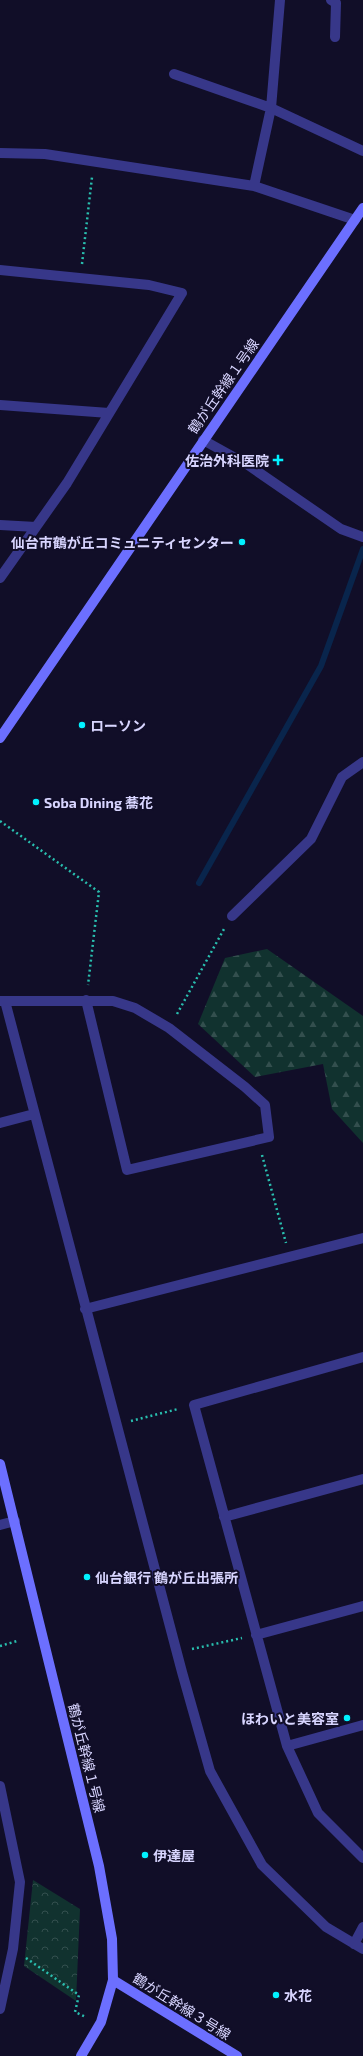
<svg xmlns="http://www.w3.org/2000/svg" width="363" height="2056" font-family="'Exo 2','Noto Sans JP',sans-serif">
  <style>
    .forest { fill: url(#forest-firs) }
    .park { fill: url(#park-crowns) }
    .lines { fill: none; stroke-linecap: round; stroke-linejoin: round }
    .stream { stroke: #09254c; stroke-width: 6 }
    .path { stroke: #29bfaf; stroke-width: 2.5; stroke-dasharray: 2 3; stroke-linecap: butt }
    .lane { stroke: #373789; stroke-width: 10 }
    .street { stroke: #373789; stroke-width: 10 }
    .secondary { stroke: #6c6fff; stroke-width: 10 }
    .poi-dot { fill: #01f1ff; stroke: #110e28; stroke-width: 1.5 }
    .labels { text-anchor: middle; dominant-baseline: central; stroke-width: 4; stroke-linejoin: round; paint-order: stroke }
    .street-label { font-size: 14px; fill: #d8d5ff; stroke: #110e28 }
    .poi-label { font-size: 14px; font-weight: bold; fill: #d8d5ff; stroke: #110e28; text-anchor: start }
  </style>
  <defs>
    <pattern id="forest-firs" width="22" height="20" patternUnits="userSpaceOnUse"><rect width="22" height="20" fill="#11322f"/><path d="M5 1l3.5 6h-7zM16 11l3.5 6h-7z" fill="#334f4e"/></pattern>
    <pattern id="park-crowns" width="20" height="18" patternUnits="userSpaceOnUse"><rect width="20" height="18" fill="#11322f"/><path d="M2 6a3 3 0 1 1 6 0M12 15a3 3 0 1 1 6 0" fill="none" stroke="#334f4e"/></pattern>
  </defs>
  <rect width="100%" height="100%" fill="#110e28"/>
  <path class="forest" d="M 267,949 L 363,1016 L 363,1143 L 332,1109 L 323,1064 L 255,1077 L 198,1024 L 225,958 Z"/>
  <path class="park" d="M 33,1880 L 80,1909 L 76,2001 L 24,1966 Z"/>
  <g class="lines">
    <path class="stream" d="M 199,883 L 321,666 L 363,549"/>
    <path class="path" d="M 82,264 L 92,177
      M 0,821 L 99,892 L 88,985
      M 177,1014 L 224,929
      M 262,1155 L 286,1243
      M 131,1421 L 178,1409
      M 0,1646 L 17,1641
      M 192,1649 L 242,1638
      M 26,1958 L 79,1995 L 75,2012 L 86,2017"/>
    <path class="lane" d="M 232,916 L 311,839 L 342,777 L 363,762"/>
    <path class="street" d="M 280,0 L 271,108 L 363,151
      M 331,0 L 336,3 L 335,37
      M 174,74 L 271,108 L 254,186
      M 0,153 L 45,154 L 254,186 L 355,220
      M 0,270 L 149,285 L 182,293 L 67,483 L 0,578
      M 0,405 L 109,413
      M 203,440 L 248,465 L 341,529 L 363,537
      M 0,525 L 36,527
      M 0,1001 L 113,1001 L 135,1008 L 169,1028 L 245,1087 L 265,1105 L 269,1137 L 127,1170 L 86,1000
      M 5,1001 L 182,1672 L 210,1771 L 262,1865 L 326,1927 L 363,1949
      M 0,1123 L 34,1114
      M 85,1309 L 363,1238
      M 363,1357 L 194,1405 L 287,1746 L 318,1813 L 363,1858
      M 224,1517 L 363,1479
      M 0,1525 L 15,1521
      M 256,1635 L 363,1606
      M 287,1746 L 363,1725
      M 0,1786 L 20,1882 L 13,1949 L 0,2009
      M 354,1944 L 363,1927"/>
    <path class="secondary" d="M 0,738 L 363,208
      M 0,1464 L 99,1866 L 112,1939 L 113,1980 L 101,2022 L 81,2056
      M 113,1980 L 237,2056"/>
  </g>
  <g class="poi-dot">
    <path d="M276 454h4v4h4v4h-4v4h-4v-4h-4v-4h4z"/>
    <circle cx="242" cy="542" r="4"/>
    <circle cx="82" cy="725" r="4"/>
    <circle cx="36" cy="802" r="4"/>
    <circle cx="87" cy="1577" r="4"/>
    <circle cx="347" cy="1718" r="4"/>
    <circle cx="145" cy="1855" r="4"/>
    <circle cx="276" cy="1995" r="4"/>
  </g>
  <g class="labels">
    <g class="street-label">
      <text transform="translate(223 386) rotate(-55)">鶴が丘幹線１号線</text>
      <text transform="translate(87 1758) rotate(76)">鶴が丘幹線１号線</text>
      <text transform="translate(182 2006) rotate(32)">鶴が丘幹線３号線</text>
    </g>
    <g class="poi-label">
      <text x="269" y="460" text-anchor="end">佐治外科医院</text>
      <text x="234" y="542" text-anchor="end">仙台市鶴が丘コミュニティセンター</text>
      <text x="90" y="725">ローソン</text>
      <text x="44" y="802">Soba Dining 蕎花</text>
      <text x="95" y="1577">仙台銀行 鶴が丘出張所</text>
      <text x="339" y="1718" text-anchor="end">ほわいと美容室</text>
      <text x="153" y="1855">伊達屋</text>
      <text x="284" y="1995">水花</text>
    </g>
  </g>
</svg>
